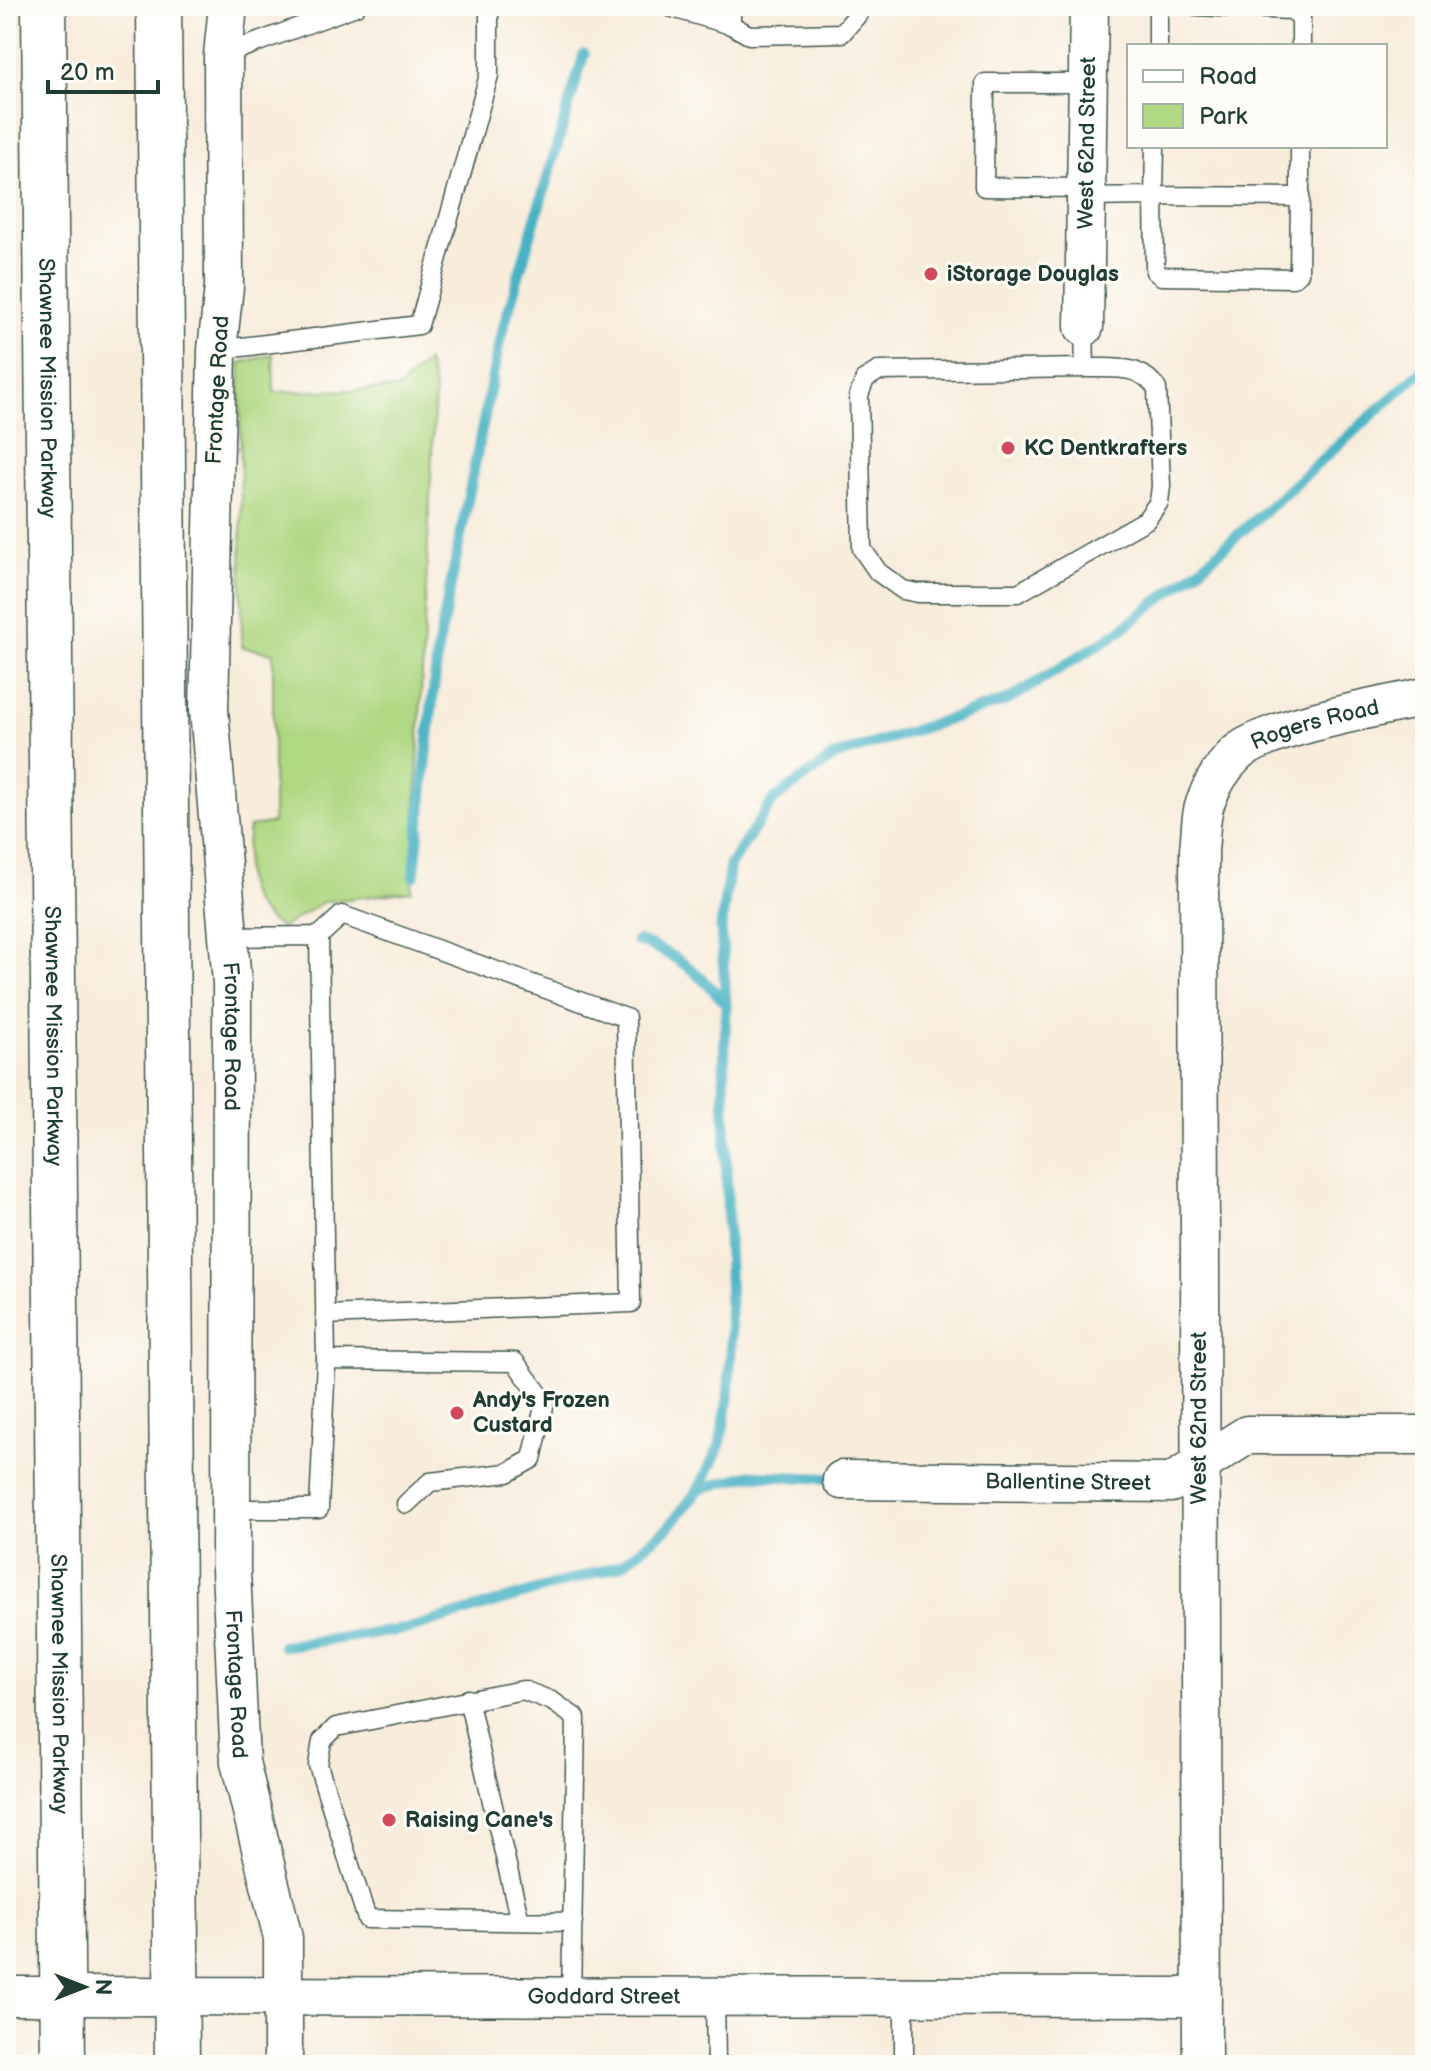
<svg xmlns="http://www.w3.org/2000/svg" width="1431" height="2071" font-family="'Balsamiq Sans',sans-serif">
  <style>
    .green { fill: #afd882; stroke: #678a5b; stroke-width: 2 }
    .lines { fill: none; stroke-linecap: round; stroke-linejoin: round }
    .stream { stroke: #47b2c5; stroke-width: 11 }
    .lane-casing { stroke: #40574d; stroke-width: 21 }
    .street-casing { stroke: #40574d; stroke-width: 41 }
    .highway-casing { stroke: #40574d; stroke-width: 47 }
    .lane { stroke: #fff; stroke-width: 18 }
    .street { stroke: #fff; stroke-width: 38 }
    .highway { stroke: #fff; stroke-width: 44 }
    .poi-dot { fill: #d1495b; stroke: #fdfcf7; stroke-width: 3 }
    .labels { text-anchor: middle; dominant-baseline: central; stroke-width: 6; stroke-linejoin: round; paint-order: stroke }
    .street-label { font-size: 22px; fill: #1f3d34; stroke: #fdfcf7 }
    .poi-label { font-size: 22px; font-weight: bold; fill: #1f3d34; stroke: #fdfcf7; text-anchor: start }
  </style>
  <rect width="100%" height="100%" fill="#fdfcf7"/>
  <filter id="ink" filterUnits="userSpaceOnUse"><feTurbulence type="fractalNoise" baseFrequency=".0125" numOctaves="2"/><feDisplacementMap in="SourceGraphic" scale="16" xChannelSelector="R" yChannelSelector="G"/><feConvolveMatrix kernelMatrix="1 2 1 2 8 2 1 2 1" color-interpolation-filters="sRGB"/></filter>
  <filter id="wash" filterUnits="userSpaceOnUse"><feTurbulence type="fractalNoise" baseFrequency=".006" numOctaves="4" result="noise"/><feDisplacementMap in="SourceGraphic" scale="32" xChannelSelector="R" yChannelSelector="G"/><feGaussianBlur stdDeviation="1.8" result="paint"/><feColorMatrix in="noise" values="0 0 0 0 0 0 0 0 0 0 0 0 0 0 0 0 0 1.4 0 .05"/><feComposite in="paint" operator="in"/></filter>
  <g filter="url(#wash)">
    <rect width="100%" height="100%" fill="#f8ecda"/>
    <path class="green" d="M 273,354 L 274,392 L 398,389 L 427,361 L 435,390 L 412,891 L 323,902 L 281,928 C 238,901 244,872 249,827 L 273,823 L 273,653 L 242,647 L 240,363 Z"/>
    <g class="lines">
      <path class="stream" d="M 414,876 L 438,648 L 500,339 L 584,54
        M 637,941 C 676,953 699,973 726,1004
        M 699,1489 L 750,1475 L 838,1479
        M 283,1646 L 408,1629 L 621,1565 L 668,1528 L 699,1489 L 720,1445 L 728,1400 L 731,1350 L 724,1076 L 726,1004 L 721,927 L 730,865 L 774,799 L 835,756 L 1008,700 L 1114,635 L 1203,566 L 1425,368"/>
    </g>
  </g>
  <g filter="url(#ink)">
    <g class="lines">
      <g class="lane-casing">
        <path id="lane" d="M 666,6 L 731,25 L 731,6
          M 1158,6 L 1158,46
          M 1195,6 L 1292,10 L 1301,18 L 1301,46
          M 731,25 L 749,35 L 842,33 L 859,13 L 859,6
          M 223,55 L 356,6
          M 1086,188 L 984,187 L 985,83 L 1088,83
          M 1086,197 L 1154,196 L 1155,146
          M 1300,197 L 1299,273 L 1293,278 L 1161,276 L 1155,271 L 1154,196 L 1300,197 L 1300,146
          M 1084,327 L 1085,368 L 878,371 L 865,379 L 859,395 L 862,549 L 878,572 L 903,590 L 918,593 L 1018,593 L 1146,520 L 1159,502 L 1161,486 L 1157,389 C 1140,363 1113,369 1085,368
          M 217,350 L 419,325 L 489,75 L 489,6
          M 228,937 L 319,936 L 342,915 L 626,1018 L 631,1303 L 325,1315
          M 326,1360 L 515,1362 L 545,1402 L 532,1459 L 507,1473 L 430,1482 L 406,1504
          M 230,1509 L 319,1509 L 326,1360 L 319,936
          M 468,1699 L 520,1921
          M 715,1997 L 716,2065
          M 904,1997 L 904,2065
          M 571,1999 L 576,1718 L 552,1701 L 523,1690 L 336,1727 L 322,1741 L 318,1765 L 367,1919 L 573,1922"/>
      </g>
      <g class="street-casing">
        <g id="street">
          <path id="s1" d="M 228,6 L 223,55 L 224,287 L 217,350 L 209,710 L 232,983 L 231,1570 L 240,1762 L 283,1938 L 283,2065"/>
          <path id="s2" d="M 1084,327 L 1089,6"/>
          <path id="s3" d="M 842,1480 L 1171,1483 L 1247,1435 L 1425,1435"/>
          <path id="s4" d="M 6,1996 L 1202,1997"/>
          <path id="s5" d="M 1202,2065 L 1199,850 C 1201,834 1200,815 1206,801 C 1212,784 1223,767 1236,754 C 1268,726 1381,707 1425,697"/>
        </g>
      </g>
      <g class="highway-casing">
        <g id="highway">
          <path id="s6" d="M 44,6 L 63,2065"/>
          <path d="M 159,6 L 177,2065"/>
        </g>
      </g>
      <use href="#lane" class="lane"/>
      <use href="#street" class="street"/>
      <use href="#highway" class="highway"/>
    </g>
  </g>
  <g class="poi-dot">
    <circle cx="931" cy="274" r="8"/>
    <circle cx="1008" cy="448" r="8"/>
    <circle cx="457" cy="1413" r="8"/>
    <circle cx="389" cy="1820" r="8"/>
  </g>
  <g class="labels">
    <g class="street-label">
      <text stroke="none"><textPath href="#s2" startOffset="184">West 62nd Street</textPath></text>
      <text stroke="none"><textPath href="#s6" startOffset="382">Shawnee Mission Parkway</textPath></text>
      <text transform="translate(218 390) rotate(-87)">Frontage Road</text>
      <text stroke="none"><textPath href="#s5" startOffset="1406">Rogers Road</textPath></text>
      <text stroke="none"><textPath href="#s6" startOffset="1030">Shawnee Mission Parkway</textPath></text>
      <text stroke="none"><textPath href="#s1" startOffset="1032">Frontage Road</textPath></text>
      <text transform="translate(1199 1418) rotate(-90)">West 62nd Street</text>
      <text stroke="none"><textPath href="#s3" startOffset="226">Ballentine Street</textPath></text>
      <text stroke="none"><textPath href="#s6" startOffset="1678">Shawnee Mission Parkway</textPath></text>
      <text stroke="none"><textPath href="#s1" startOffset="1680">Frontage Road</textPath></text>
      <text stroke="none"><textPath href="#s4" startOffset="598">Goddard Street</textPath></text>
    </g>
    <g class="poi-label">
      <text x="947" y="274">iStorage Douglas</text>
      <text x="1024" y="448">KC Dentkrafters</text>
      <text x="473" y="1400">Andy's Frozen<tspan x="473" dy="25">Custard</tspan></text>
      <text x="405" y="1820">Raising Cane's</text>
    </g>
  </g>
  <rect width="1431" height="2071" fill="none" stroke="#fdfcf7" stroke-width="32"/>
  <rect x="1127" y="44" width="260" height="104" fill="#fdfcf7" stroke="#a4b0a9" stroke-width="2"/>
  <rect x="1143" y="70" width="40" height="12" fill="#ffffff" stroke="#a4b0a9" stroke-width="2"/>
  <text x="1199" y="84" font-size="24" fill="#1f3d34">Road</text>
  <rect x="1143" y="104" width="40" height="24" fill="#afd882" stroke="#a4b0a9" stroke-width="2"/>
  <text x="1199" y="124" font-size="24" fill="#1f3d34">Park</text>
  <g transform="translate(84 1987) rotate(90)" stroke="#fdfcf7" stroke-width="6" paint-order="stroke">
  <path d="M0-6L14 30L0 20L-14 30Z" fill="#1f3d34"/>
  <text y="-12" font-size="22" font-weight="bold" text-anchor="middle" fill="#1f3d34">N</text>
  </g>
  <path d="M48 80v12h110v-12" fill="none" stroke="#1f3d34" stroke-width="4"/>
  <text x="60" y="80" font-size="24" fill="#1f3d34" stroke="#fdfcf7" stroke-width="6" paint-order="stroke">20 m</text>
</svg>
